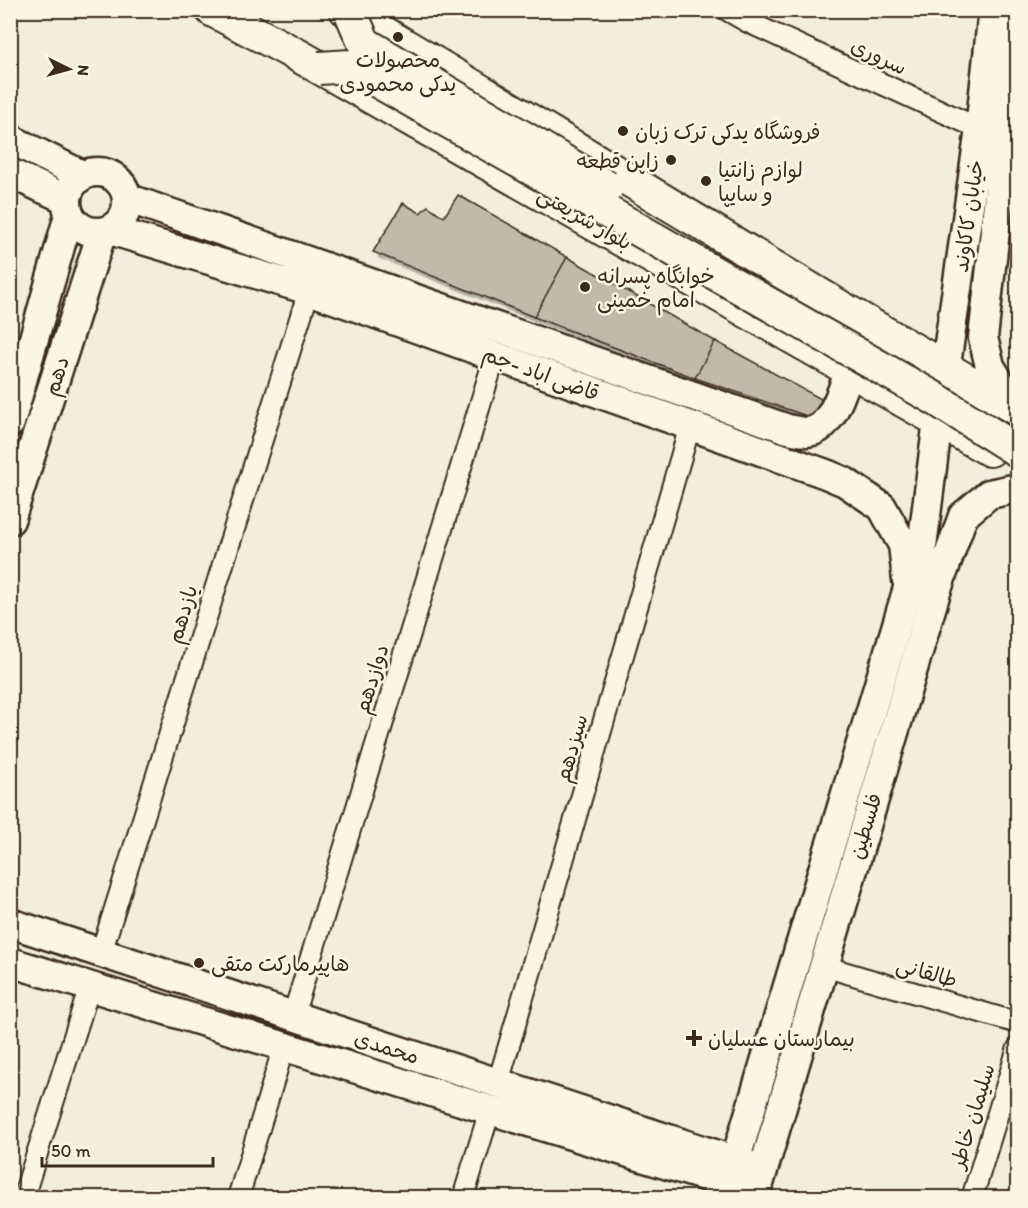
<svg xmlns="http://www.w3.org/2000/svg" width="1028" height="1208" font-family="Itim,'Playpen Sans Arabic',sans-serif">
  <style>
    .building { fill: #c3b9aa; stroke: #3b2a1e; stroke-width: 1.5; filter: url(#shadow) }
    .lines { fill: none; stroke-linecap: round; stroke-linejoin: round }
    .street-casing { stroke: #3b2a1e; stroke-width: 24 }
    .secondary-casing { stroke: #3b2a1e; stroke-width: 33 }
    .primary-casing { stroke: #3b2a1e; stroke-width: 36 }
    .street { stroke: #fcf5e5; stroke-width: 20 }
    .secondary { stroke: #fcf5e5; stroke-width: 28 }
    .primary { stroke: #fcf5e5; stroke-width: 32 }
    .primary-bridge-casing { stroke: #3b2a1e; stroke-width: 36; stroke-linecap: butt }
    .primary-bridge { stroke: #fcf5e5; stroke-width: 32 }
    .poi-dot { fill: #3b2a1e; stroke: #fcf5e5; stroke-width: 2 }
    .labels { text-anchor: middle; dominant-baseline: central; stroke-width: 5; stroke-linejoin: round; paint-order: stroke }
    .street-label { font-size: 21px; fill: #3b2a1e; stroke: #fcf5e5 }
    .poi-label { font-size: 21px; fill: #3b2a1e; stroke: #fcf5e5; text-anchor: start }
  </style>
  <defs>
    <filter id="shadow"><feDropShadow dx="5.5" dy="5.5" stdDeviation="0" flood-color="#0004"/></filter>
  </defs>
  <rect width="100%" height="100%" fill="#f4eddd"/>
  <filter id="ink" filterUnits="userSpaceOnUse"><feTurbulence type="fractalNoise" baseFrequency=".0167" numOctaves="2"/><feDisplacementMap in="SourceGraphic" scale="12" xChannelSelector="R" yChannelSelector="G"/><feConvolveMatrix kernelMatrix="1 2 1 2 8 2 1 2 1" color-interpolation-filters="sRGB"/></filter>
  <g filter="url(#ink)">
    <path class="building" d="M 458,195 L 567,257 L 534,317 L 373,252 L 403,203 L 420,213 L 428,206 L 444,217 Z
      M 567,257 L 715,341 L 695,378 L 534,317 Z
      M 715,341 L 823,400 L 813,418 L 695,378 Z"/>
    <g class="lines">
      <g class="street-casing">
        <path id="street" d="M 727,10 L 748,22 L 980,129
          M 101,953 L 309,290
          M 823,966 L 1018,1023
          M 293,1016 L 495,356
          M 498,1083 L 690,426
          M 23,1198 L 90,986
          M 238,1198 L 284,1046
          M 463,1198 L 490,1110
          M 972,1198 L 1018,1048"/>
      </g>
      <g class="secondary-casing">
        <path id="secondary" d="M 10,139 L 82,175
          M67 202a30 30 0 1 1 60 0a30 30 0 1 1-60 0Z
          M 10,173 L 66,199
          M 127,198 L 788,429 C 794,430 801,432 807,432 C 832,431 843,388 850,369
          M 110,230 L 309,290 L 826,474 L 845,482 L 882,507 L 903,545 L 907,580
          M 1015,408 L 990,366 L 983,338 L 1018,26
          M 10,423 L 69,215
          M 10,520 L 102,232
          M 10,923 L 763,1170
          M 10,962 L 756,1192
          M 758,1187 L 936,592 L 963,516 L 989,494 L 1018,488
          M 724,1198 L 908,588 L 921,555 L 938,420 L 980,129 L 993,10"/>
      </g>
      <g class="primary-casing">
        <path id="primary" d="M 212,10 L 301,57 L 990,450
          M 346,10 L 847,311 L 1018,410"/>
      </g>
      <use href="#street" class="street"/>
      <use href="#secondary" class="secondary"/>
      <use href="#primary" class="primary"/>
      <g class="primary-bridge-casing">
        <path id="primary-bridge" d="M 351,13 L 364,43 L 607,187
          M 319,68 L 351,66 L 934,398 L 1018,451"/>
      </g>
      <use href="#primary-bridge" class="primary-bridge"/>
    </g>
  </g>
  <g class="poi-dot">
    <circle cx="398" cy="37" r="6"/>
    <circle cx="623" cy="131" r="6"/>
    <circle cx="671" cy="160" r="6"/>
    <circle cx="706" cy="181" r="6"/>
    <circle cx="585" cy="287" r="6"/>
    <circle cx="199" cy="963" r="6"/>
    <path d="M691 1029h6v6h6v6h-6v6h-6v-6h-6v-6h6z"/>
  </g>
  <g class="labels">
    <g class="street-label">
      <text transform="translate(879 56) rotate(25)">سروری</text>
      <text transform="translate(968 216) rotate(-82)">خیابان کاکاوند</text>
      <text transform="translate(585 218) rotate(30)">بلوار شریعتی</text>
      <text transform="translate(541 373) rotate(20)">قاضی اباد -جم</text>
      <text transform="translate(56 376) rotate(-72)">دهم</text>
      <text transform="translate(182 614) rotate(-73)">یازدهم</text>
      <text transform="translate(371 679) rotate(-73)">دوازدهم</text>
      <text transform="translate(571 748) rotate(-74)">سیزدهم</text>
      <text transform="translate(865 826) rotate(-73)">فلسطین</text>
      <text transform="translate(927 972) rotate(16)">طالقانی</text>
      <text transform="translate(387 1047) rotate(18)">محمدی</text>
      <text transform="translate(972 1116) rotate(-73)">سلیمان خاطر</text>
    </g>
    <g class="poi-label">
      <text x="398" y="59" text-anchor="middle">محصولات<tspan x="398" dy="24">یدکی محمودی</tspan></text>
      <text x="635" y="131">فروشگاه یدکی ترک زبان</text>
      <text x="659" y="160" text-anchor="end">زاپن قطعه</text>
      <text x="718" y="169">لوازم زانتیا<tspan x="718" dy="24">و سایپا</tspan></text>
      <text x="597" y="275">خوابگاه پسرانه<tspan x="597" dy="24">امام خمینی</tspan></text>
      <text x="211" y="963">هاپیرمارکت متقی</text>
      <text x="708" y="1038">بیمارستان عسلیان</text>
    </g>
  </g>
  <rect width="1028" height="1208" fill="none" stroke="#fcf5e5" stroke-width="36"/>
  <rect x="18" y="18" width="992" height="1172" fill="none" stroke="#3b2a1e" stroke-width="2" filter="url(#ink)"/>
  <g transform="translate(69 69) rotate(95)" stroke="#fcf5e5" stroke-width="4.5" paint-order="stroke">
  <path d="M0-4.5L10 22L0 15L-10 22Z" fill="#3b2a1e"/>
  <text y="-9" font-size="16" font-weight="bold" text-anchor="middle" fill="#3b2a1e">N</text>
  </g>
  <path d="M42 1157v9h171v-9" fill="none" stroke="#3b2a1e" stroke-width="3"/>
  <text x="51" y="1157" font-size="18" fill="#3b2a1e" stroke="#fcf5e5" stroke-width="4.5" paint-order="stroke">50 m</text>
</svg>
